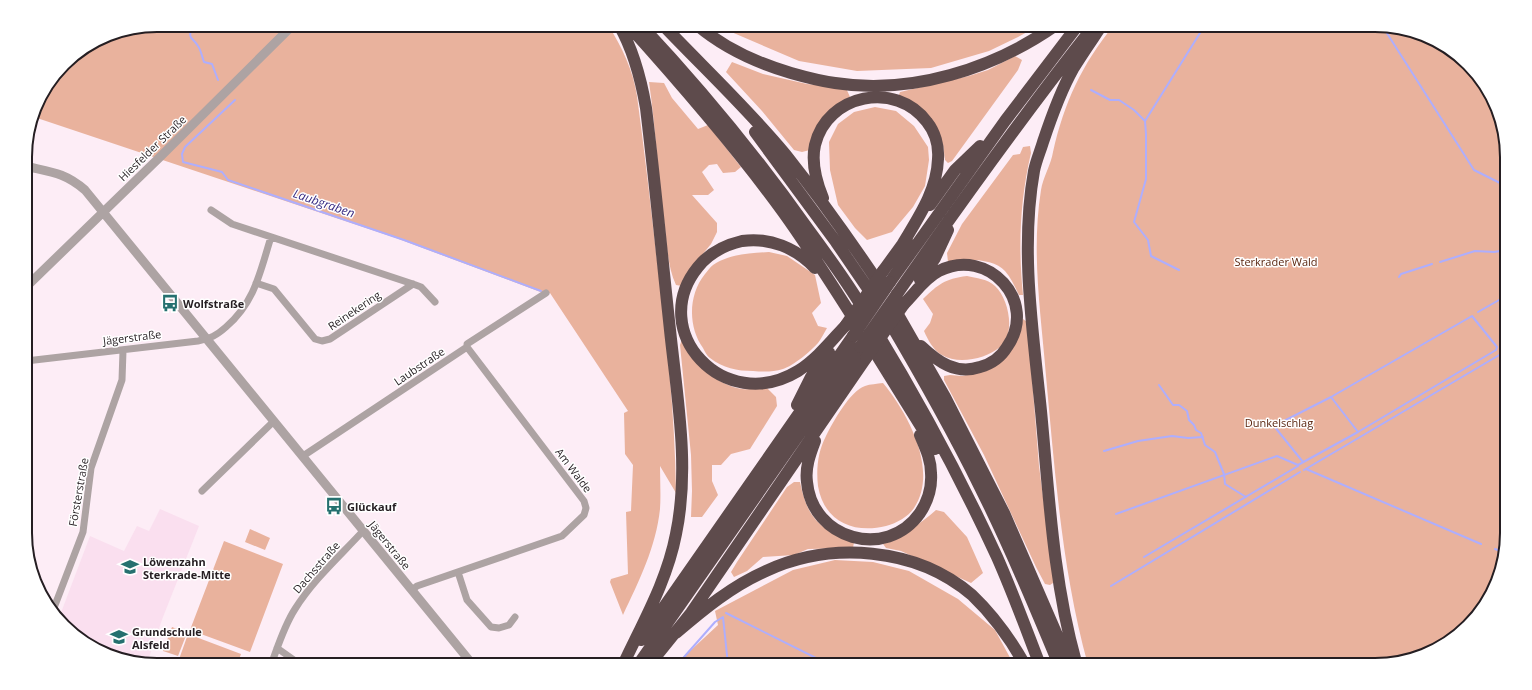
<svg xmlns="http://www.w3.org/2000/svg" width="1532" height="690" font-family="'Open Sans',sans-serif">
  <style>
    .built { fill: #fadfef }
    .green { fill: #e9b29d }
    .lines { fill: none; stroke-linecap: round; stroke-linejoin: round }
    .stream { stroke: #aeaefd; stroke-width: 2 }
    .minor { stroke: #ada3a3; stroke-width: 7 }
    .tertiary { stroke: #ada3a3; stroke-width: 9 }
    .motorway { stroke: #5e4b4c; stroke-width: 12 }
    .motorway-bridge { stroke: #5e4b4c; stroke-width: 12 }
    .labels { text-anchor: middle; dominant-baseline: central; stroke-width: 3; stroke-linejoin: round; paint-order: stroke }
    .street-label { font-size: 11px; fill: #251e22; stroke: #fff }
    .park-label { font-size: 11px; fill: #5b2610; stroke: #fff }
    .poi-label { font-size: 11px; font-weight: bold; fill: #251e22; stroke: #fff; text-anchor: start }
    .water-label { font-size: 12px; font-style: italic; fill: #352880; stroke: #fff }
    .rim { fill: none; stroke: #251e22; stroke-width: 2 }
  </style>
  <rect width="100%" height="100%" fill="#fdedf6"/>
  <path class="built" d="M 160,509 L 199,526 L 163,617 L 147,663 L 106,655 L 59,618 L 90,536 L 124,551 L 137,526 L 149,531 Z"/>
  <path class="green" d="M 157,25 L 608,25 C 622,47 633,70 637,96 C 644,148 650,200 656,252 C 666,332 675,412 676,493 L 660,466 C 660,480 661,495 660,509 C 656,547 639,581 623,615 L 610,582 L 611,579 L 628,574 L 626,512 L 631,511 L 633,465 L 625,454 L 624,413 L 628,411 L 550,293 L 546,294 L 396,238 L 34,117 L 39,99 L 70,58 L 107,35 Z
    M 715,25 L 1040,25 L 1018,37 L 989,51 L 931,68 L 857,71 L 799,61 Z
    M 1114,25 L 1375,25 L 1426,35 L 1480,77 L 1506,140 L 1507,533 L 1497,584 L 1480,613 L 1448,643 L 1383,665 L 1088,665 C 1062,571 1055,473 1046,376 C 1041,313 1031,253 1041,190 C 1043,177 1051,165 1053,152 C 1064,103 1082,64 1114,25 Z
    M 1015,56 L 1022,60 L 1018,70 L 952,161 L 948,163 L 945,160 L 943,144 L 899,95 L 900,92 L 969,76 L 988,70 Z
    M 732,62 L 763,74 L 807,84 L 846,88 L 850,97 L 810,150 L 802,152 L 794,150 L 762,111 L 726,72 Z
    M 649,82 L 664,83 L 672,98 L 698,129 L 708,125 L 741,167 L 735,172 L 723,173 L 717,164 L 709,165 L 702,172 L 714,190 L 708,195 L 692,195 L 717,223 L 717,232 L 711,244 L 702,255 L 682,286 L 676,285 C 668,268 667,247 665,228 C 658,180 656,130 649,82 Z
    M 875,107 L 896,111 L 914,126 L 928,147 L 929,160 L 925,186 L 913,207 L 892,232 L 867,240 L 855,228 L 838,205 L 830,170 L 829,142 L 838,124 L 854,112 Z
    M 1030,146 L 1031,153 C 1020,200 1018,246 1023,295 L 1019,295 C 1015,287 1011,278 1005,271 C 994,258 963,258 948,262 L 947,253 L 962,224 L 1013,155 L 1020,154 L 1023,147 Z
    M 769,252 L 787,256 L 815,275 L 821,303 L 812,313 L 818,326 L 827,328 C 824,333 821,339 818,343 C 811,351 793,366 783,369 C 773,372 764,372 753,371 C 737,371 723,368 710,358 C 707,356 705,352 703,348 C 688,327 688,295 705,274 C 707,272 710,267 713,265 C 729,254 750,253 769,252 Z
    M 967,276 C 976,278 988,279 995,286 C 1009,299 1016,334 1000,347 C 986,359 958,365 942,355 C 933,350 928,340 924,331 L 930,323 L 933,314 L 923,299 C 939,284 944,279 967,276 Z
    M 1023,319 L 1027,322 L 1028,328 L 1039,466 L 1053,573 L 1053,583 L 1050,585 L 1045,584 L 1036,567 L 984,455 L 944,380 L 944,376 L 950,375 L 962,376 L 973,374 L 1015,342 Z
    M 682,339 C 692,362 716,385 742,389 C 750,390 759,388 767,388 L 776,397 L 777,406 L 750,449 L 731,454 L 721,465 L 712,465 L 712,481 L 718,495 L 702,517 L 691,517 L 692,491 L 691,455 L 680,345 Z
    M 883,383 C 908,413 939,471 914,508 C 908,517 897,523 886,526 C 854,534 824,522 818,486 C 816,469 818,451 826,436 C 833,422 850,391 865,386 C 870,384 877,384 883,383 Z
    M 794,482 L 800,482 C 808,520 819,528 854,542 L 853,548 L 808,549 L 794,555 L 763,557 L 747,571 L 734,577 L 731,572 L 737,562 L 787,487 Z
    M 936,510 L 944,512 L 967,537 L 983,573 L 971,583 L 901,551 L 886,548 L 883,544 C 903,536 920,524 936,510 Z
    M 250,529 L 270,538 L 265,550 L 245,542 Z
    M 224,541 L 283,564 L 250,652 L 190,630 Z
    M 835,560 L 873,562 L 909,571 L 958,599 L 995,630 L 1014,665 L 675,665 L 718,625 L 715,611 L 793,570 Z
    M 172,627 L 187,633 L 178,656 L 163,651 Z
    M 188,634 L 241,654 L 237,665 L 177,665 Z"/>
  <g class="lines">
    <path class="stream" d="M 192,25 C 188,41 191,35 198,46 C 201,50 202,57 204,62 L 212,64 L 218,80
      M 1383,27 L 1474,170 L 1506,186
      M 1091,90 L 1110,100 L 1119,100 L 1134,110 L 1145,121
      M 235,100 L 185,147 L 182,154 L 183,162 L 222,172 L 228,180 L 404,240 L 541,291
      M 1440,262 L 1475,251 L 1494,252 L 1506,250
      M 1179,270 L 1151,256 L 1148,240 L 1134,222 L 1146,179 L 1146,134 L 1145,121 L 1205,25
      M 1399,277 L 1401,274 L 1432,264
      M 1478,312 L 1506,296
      M 1159,385 L 1173,405 L 1179,405 L 1187,411 L 1189,420 L 1194,425 L 1196,430 L 1201,433 L 1205,445 L 1215,452 L 1224,474 L 1225,484 L 1246,497
      M 1331,397 L 1358,432
      M 1104,451 L 1138,441 L 1172,436 L 1188,438 L 1203,437
      M 1306,469 L 1481,544
      M 1304,470 L 1501,354
      M 1116,514 L 1277,456 L 1298,465 L 1358,432 L 1496,350 L 1497,347 L 1472,316 L 1331,397 L 1274,426 L 1303,462
      M 1495,549 L 1503,552
      M 1144,557 L 1298,466
      M 1111,586 L 1300,472
      M 726,613 L 830,665
      M 677,665 L 715,622 L 723,617 L 728,665"/>
    <path class="minor" d="M 211,210 L 232,224 L 413,284 L 421,287 L 435,302
      M 256,283 L 274,289 L 315,339 L 322,341 L 330,339 L 413,284
      M 26,361 L 198,341 C 210,339 217,335 226,327 C 255,302 260,272 271,237
      M 303,456 L 467,347 L 467,344 L 546,293
      M 202,491 L 274,421
      M 458,572 L 467,600 L 491,627 L 499,628 L 509,625 L 515,617
      M 412,590 L 417,586 L 562,536 L 584,515 L 586,508 L 584,501 L 467,347
      M 47,601 L 55,605
      M 52,613 L 83,532 L 91,468 L 122,380 L 123,351
      M 277,648 L 301,665
      M 271,665 C 278,646 284,626 295,609 C 313,580 340,556 363,531"/>
    <path class="tertiary" d="M 25,166 C 50,172 64,172 85,190 L 473,665
      M 26,287 L 160,157 L 293,25"/>
    <path class="motorway" d="M 619,25 C 634,51 641,79 646,108 C 655,182 662,256 670,330 C 677,397 690,467 676,534 C 667,581 643,622 623,665
      M 628,25 C 682,85 736,147 783,212 C 809,248 833,286 857,324
      M 641,25 C 701,89 757,157 808,229 C 828,256 848,283 865,312
      M 663,25 C 704,68 748,109 786,155 C 820,198 852,243 882,288
      M 697,25 C 724,48 757,63 791,73 C 805,77 820,81 835,83 C 911,95 993,69 1056,25
      M 755,132 L 836,242 L 875,299
      M 823,198 C 816,181 811,163 815,145 C 827,94 896,80 927,122 C 935,132 939,146 938,159 C 937,191 918,218 902,245
      M 930,205 L 955,170 L 980,146
      M 815,268 C 796,248 770,237 742,241 C 725,245 709,253 698,267 C 646,331 724,416 798,371 C 817,359 831,341 846,325
      M 883,271 L 907,238
      M 920,280 L 935,258 L 948,230
      M 890,282 L 1005,121 L 1078,25
      M 897,294 C 959,205 1022,117 1089,32
      M 904,304 C 915,293 925,278 939,271 C 988,246 1039,302 1007,347 C 1001,357 991,364 980,367 C 956,375 938,362 921,346
      M 893,306 L 945,397 L 1004,513 L 1070,665
      M 886,316 C 919,372 951,428 980,487 C 1009,545 1034,605 1059,665
      M 875,329 C 920,403 961,479 997,557 C 1013,593 1026,629 1040,665
      M 868,341 L 935,449
      M 797,405 L 811,377 L 829,352
      M 815,441 C 810,454 805,468 807,482 C 812,539 886,561 920,513 C 928,501 932,487 931,473 C 931,459 925,447 920,435
      M 676,633 C 704,609 732,586 766,571 C 831,541 916,547 972,595 C 993,615 1011,640 1025,665
      M 641,640 L 853,336
      M 1076,662 C 1053,580 1049,495 1041,411 C 1033,332 1020,249 1034,171 C 1036,161 1040,152 1043,142 C 1051,118 1060,92 1073,69 C 1082,54 1092,40 1102,25
      M 638,665 L 860,347
      M 649,665 L 691,613 L 866,358"/>
    <path class="motorway-bridge" d="M 846,325 L 883,271
      M 853,336 L 890,282
      M 860,347 L 897,294
      M 866,358 L 904,304"/>
  </g>
  <defs>
    <g id="bus-bare" transform="scale(1.38)"><path d="M-5-6H5V4H4V6H2V4H-2V6H-4V4H-5ZM-3.5-4V0h7V-4ZM-3.5 1.2v1.5H-2V1.2ZM2 1.2v1.5H3.5V1.2Z" fill="#25706f" stroke="#fff" stroke-width="2.5" paint-order="stroke"/></g>
    <g id="school-bare" transform="scale(1.38)"><path d="M0-5L7-2L0 1L-7-2ZM-4 1L0 2.5L4 1V4Q0 6-4 4Z" fill="#25706f" stroke="#fff" stroke-width="2.5" paint-order="stroke"/></g>
  </defs>
  <g fill-rule="evenodd">
    <use href="#bus-bare" x="170" y="303"/>
    <use href="#bus-bare" x="334" y="506"/>
    <use href="#school-bare" x="130" y="567"/>
    <use href="#school-bare" x="119" y="637"/>
  </g>
  <g class="labels">
    <g class="street-label">
      <text transform="translate(152 148) rotate(-44)">Hiesfelder Straße</text>
      <text transform="translate(354 310) rotate(-34)">Reinekering</text>
      <text transform="translate(132 337) rotate(-7)">Jägerstraße</text>
      <text transform="translate(419 366) rotate(-34)">Laubstraße</text>
      <text transform="translate(574 470) rotate(53)">Am Walde</text>
      <text transform="translate(78 492) rotate(-80)">Försterstraße</text>
      <text transform="translate(390 545) rotate(51)">Jägerstraße</text>
      <text transform="translate(316 567) rotate(-49)">Dachsstraße</text>
    </g>
    <g class="park-label">
      <text x="1276" y="261">Sterkrader Wald</text>
      <text x="1279" y="422">Dunkelschlag</text>
    </g>
    <g class="poi-label">
      <text x="183" y="303">Wolfstraße</text>
      <text x="347" y="506">Glückauf</text>
      <text x="143" y="561">Löwenzahn<tspan x="143" dy="13">Sterkrade-Mitte</tspan></text>
      <text x="132" y="631">Grundschule<tspan x="132" dy="13">Alsfeld</tspan></text>
    </g>
    <g class="water-label">
      <text transform="translate(324 203) rotate(19)">Laubgraben</text>
    </g>
  </g>
  <path d="M0 0H1532V690H0ZM157 32H1375A125 125 0 0 1 1500 157V533A125 125 0 0 1 1375 658H157A125 125 0 0 1 32 533V157A125 125 0 0 1 157 32Z" fill="#fff" fill-rule="evenodd"/>
  <path class="rim" d="M157 32H1375A125 125 0 0 1 1500 157V533A125 125 0 0 1 1375 658H157A125 125 0 0 1 32 533V157A125 125 0 0 1 157 32Z"/>
</svg>
